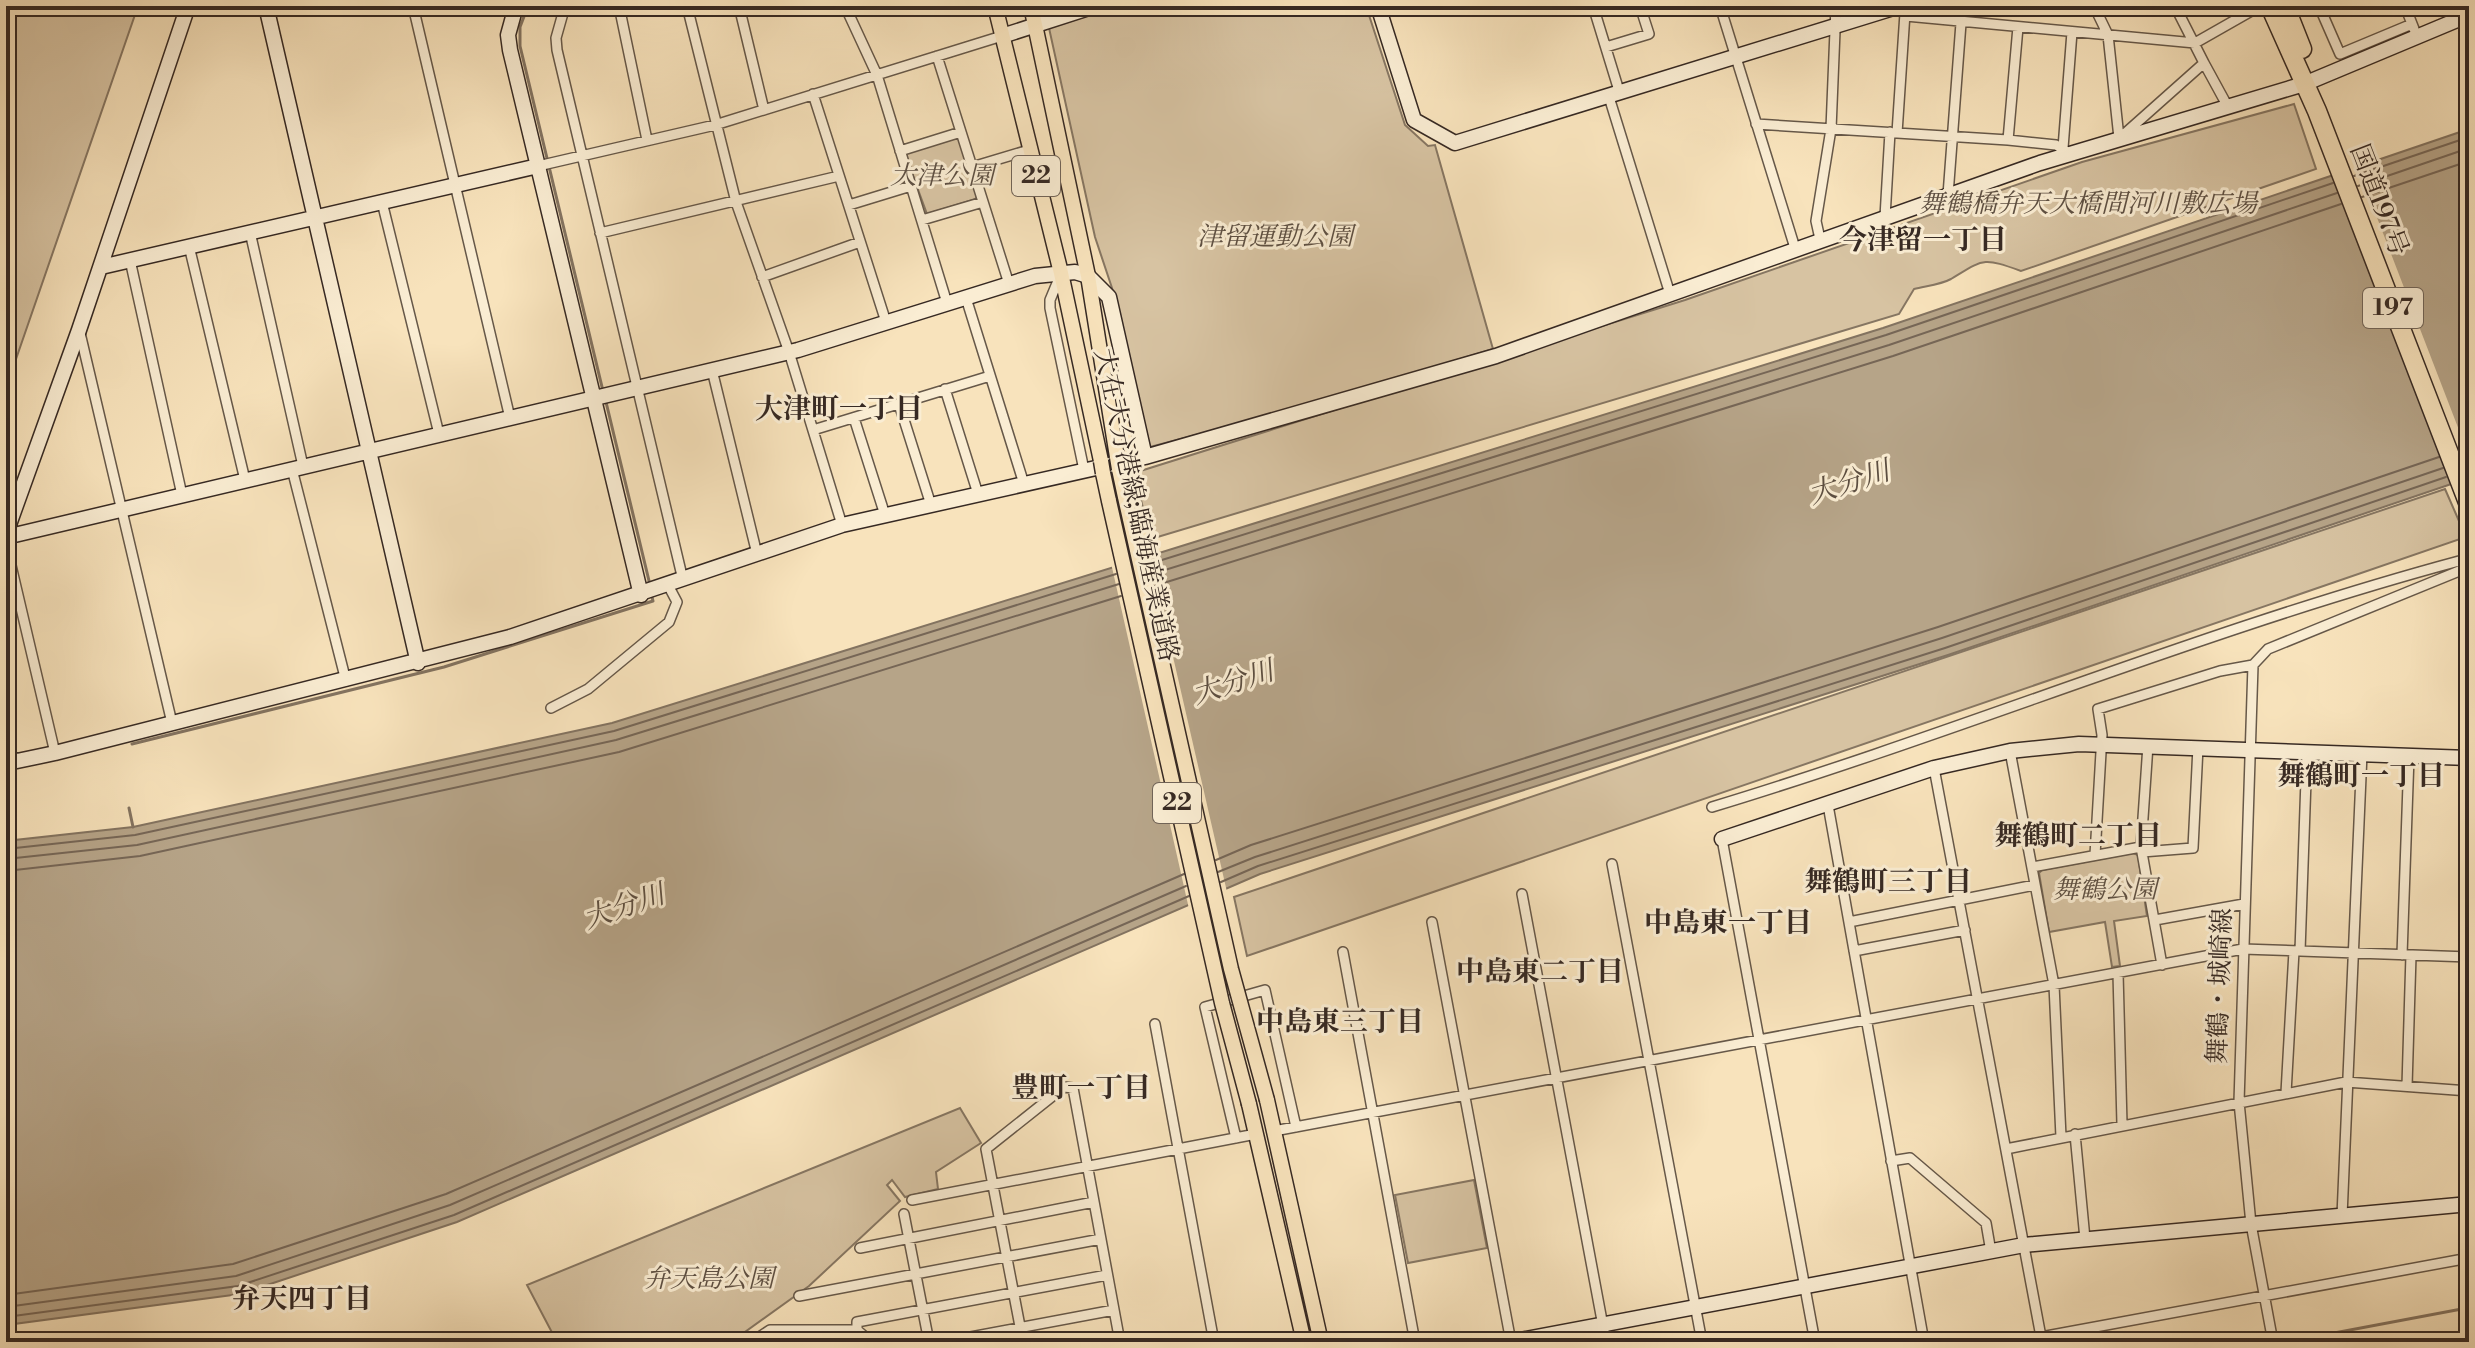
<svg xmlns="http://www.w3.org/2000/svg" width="2475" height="1348" font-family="'Libre Bodoni','Noto Serif JP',serif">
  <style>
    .green { fill: #d7c3a2; stroke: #867662; stroke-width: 2 }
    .water { fill: #b6a488; stroke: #837360; stroke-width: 2 }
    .pier { fill: #f8e3bc }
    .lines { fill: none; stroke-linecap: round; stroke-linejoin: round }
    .shore { stroke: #766656; stroke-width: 2 }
    .stream { stroke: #837360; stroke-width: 3 }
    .street-casing { stroke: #665849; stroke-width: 12 }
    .secondary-casing { stroke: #362923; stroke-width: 17 }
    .primary-casing { stroke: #362923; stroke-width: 17 }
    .highway-casing { stroke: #362923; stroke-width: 21 }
    .street { stroke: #faedd3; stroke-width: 9 }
    .secondary { stroke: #faedd3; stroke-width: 14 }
    .primary { stroke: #f8e3bc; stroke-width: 14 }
    .highway { stroke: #f8e3bc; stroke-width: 18 }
    .primary-bridge-casing { stroke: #362923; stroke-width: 17; stroke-linecap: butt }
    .primary-bridge { stroke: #f8e3bc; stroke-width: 14 }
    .labels { text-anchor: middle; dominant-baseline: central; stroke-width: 6; stroke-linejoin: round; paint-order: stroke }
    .shield { fill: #faedd3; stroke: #716458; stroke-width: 2 }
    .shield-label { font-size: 24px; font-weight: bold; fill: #362923 }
    .park-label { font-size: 26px; font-style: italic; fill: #5e5043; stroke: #faedd3 }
    .street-label { font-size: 26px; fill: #362923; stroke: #faedd3 }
    .neighbourhood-label { font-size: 28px; font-weight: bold; fill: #362923; stroke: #faedd3 }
    .water-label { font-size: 28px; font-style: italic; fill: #5c4e41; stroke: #faedd3 }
  </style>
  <rect width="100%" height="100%" fill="#f8e3bc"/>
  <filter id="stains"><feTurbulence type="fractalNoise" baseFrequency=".0025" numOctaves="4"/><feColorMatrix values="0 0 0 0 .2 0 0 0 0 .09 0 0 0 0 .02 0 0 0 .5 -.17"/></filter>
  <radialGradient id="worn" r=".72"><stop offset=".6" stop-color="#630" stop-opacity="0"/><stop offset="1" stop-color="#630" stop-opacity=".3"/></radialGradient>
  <path class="green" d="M 6,6 L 138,6 L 6,388 Z
    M 1118,6 L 1366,6 L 1405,125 L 1428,146 L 1435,145 L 1493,349 L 1310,405 L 1150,447 L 1112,288 L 1095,237 L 1049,28 Z
    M 2294,104 L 2316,169 L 2021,271 C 1982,257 1984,259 1951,279 C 1940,285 1925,286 1914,289 L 1899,314 L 1151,539 L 1134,473 L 1685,300 L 2082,162 Z
    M 956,138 L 960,140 L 977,195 L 976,199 L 927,214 L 906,157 L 907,152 Z
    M 2445,489 L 2466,537 L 1247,956 L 1234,897 Z
    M 2133,853 L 2138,855 L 2147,916 L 2114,921 L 2120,966 L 2112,967 L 2105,922 L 2049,932 L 2039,873 L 2042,870 Z
    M 960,1108 L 981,1143 L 936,1172 L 938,1189 L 905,1197 L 892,1180 L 887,1185 L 900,1201 L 809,1286 L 731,1342 L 557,1342 L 527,1285 Z
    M 1474,1180 L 1487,1248 L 1408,1263 L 1395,1195 Z"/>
  <path class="water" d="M 2469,129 L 2469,478 L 1948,655 L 1260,874 L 457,1222 L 240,1294 L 6,1325 L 6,841 L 133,827 L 612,723 L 1883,328 Z"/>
  <path class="pier" d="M 2356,163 L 2469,456 L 2469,482 L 2331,172 Z
    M 1149,552 L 1227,892 L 1189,909 L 1111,563 Z"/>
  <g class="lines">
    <path class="shore" d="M 2354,176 L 2469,137
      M 2358,186 L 2469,148
      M 2362,197 L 2469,161
      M 1149,564 L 1886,335 L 2333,183
      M 1152,574 L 1889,345 L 2337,193
      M 1154,586 L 1893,356 L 2341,204
      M 6,849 L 135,835 L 614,731 L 1116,574
      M 6,859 L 137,845 L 616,740 L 1119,584
      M 1216,860 L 1251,845 L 1938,627 L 2439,457
      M 6,871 L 140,856 L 619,752 L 1121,596
      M 1218,872 L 1255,857 L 1942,638 L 2443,468
      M 1221,882 L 1258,866 L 1945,648 L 2446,477
      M 6,1295 L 233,1264 L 446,1194 L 1184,874
      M 6,1307 L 236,1276 L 450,1205 L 1186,886
      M 6,1317 L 238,1286 L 454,1215 L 1189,896"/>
    <path class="stream" d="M 528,6 L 520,27 L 520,46 L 603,391
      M 606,402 L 650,585
      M 132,744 L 444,667 L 653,601 L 651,593
      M 129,808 L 133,827
      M 2286,1342 L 2467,1308"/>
    <g class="street-casing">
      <path id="street" d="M 413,6 L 510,418
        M 565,6 L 556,38 L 557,50 L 683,580
        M 619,6 L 647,140
        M 687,6 L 736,202 L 789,352 L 842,525
        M 739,6 L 764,110
        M 845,6 L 877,75 L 947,303
        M 1593,6 L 1620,94
        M 1720,6 L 1795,248
        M 2094,6 L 2108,35 L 2119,138
        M 2319,6 L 2340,54 L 2412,24
        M 2405,6 L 2414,29
        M 1906,16 L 2195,43 L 2260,6
        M 1606,47 L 1649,34 L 1640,6
        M 937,56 L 1009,284
        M 2204,63 L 2228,107
        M 813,94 L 886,322
        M 1609,97 L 1670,294
        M 1756,124 L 2008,140 L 2056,145 L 2069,153
        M 1897,133 L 1905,13
        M 2122,136 L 2204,63 L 2175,6
        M 2008,140 L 2018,27
        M 2063,148 L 2072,32
        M 900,151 L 961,132
        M 538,166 L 715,125 L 1002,36
        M 972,167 L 1029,150
        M 1948,195 L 1961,23
        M 382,202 L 439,434
        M 849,205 L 911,186
        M 1885,217 L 1890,132
        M 922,220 L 983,202
        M 250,232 L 303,466
        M 600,233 L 839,176
        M 1820,239 L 1816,221 L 1831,129 L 1836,6
        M 189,246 L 245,480
        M 130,260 L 182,495
        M 1060,276 L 1050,300 L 1050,308 L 1084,470
        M 762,277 L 860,242
        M 966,298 L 1024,484
        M 80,333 L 172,723
        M 712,370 L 757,554
        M 945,389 L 978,494
        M 899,404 L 931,505
        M 854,418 L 885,515
        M 813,430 L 990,376
        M 292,469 L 346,681
        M 6,544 L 55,753
        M 551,708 L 588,689 L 669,622 L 677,602 L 668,585
        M 2148,745 L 2141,847 L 2162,965
        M 2010,751 L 2054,985 L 2061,1137
        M 1934,768 L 2042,1342
        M 1828,805 L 1924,1342
        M 1712,807 C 1963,731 2206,629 2459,561 L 2465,568
        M 1722,839 L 1815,1342
        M 2142,852 L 2193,848 L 2198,747
        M 2095,855 L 2102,735 L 2098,709 L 2220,671 L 2253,665
        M 1612,864 L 1702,1342
        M 2032,867 L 2141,847
        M 1522,894 L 1606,1342
        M 2155,920 L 2244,904
        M 1432,922 L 1511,1342
        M 1849,922 L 2035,885
        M 1854,951 L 1965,930
        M 2300,951 L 2307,751
        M 1343,952 L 1415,1342
        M 2402,955 L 2409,756
        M 2118,973 L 2122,1124
        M 1155,1024 L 1214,1342
        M 2407,1086 L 2411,955
        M 2286,1093 L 2294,951
        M 1274,1131 L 2243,949 L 2469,957
        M 2075,1134 L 2085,1239
        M 1236,1138 L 1205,1007 L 1265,990 L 1296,1127
        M 2006,1149 L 2346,1082 L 2469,1091
        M 1891,1161 L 1910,1158 L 1986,1223 L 1991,1252
        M 912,1200 L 1256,1134
        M 904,1214 L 929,1342
        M 2342,1216 L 2362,753
        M 860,1248 L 1094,1202
        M 799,1296 L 1101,1239
        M 2041,1337 L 2469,1258
        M 760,1342 L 758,1338 L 770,1330 L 857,1330 L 857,1322 L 1107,1275
        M 858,1342 L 857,1330 L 871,1342
        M 944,1342 L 1114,1310
        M 1023,1342 L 986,1149 L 1064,1087 L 1073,1088 L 1120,1342
        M 2273,1342 L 2251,1224 L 2239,1102 L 2253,665 L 2268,649 L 2469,567"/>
    </g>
    <g class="secondary-casing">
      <path id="secondary" d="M 266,6 L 418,663
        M 516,6 L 508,35 L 510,50 L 641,595
        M 1378,6 L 1414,120 L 1455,143 L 1900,6
        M 1002,36 L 1095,6
        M 101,267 L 538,166
        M 6,533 L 79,330 L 188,6
        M 6,537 L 798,350 L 1035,276 L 1075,272 L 1088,276 L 1109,297 L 1145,457
        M 6,758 L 17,761 L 55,753 L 510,637 L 842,525 L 1145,457 L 1496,356 L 2040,163 L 2304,84 L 2469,15
        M 1722,839 L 1934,768 L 2010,751 L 2079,744 L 2469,758
        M 1510,1342 L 2024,1245 L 2469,1204"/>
    </g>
    <g class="primary-casing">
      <path id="primary" d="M 995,6 L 1061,273 L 1101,461
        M 1031,6 L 1088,276 L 1117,457
        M 1119,469 L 1125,497
        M 1103,473 L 1109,501
        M 1267,1100 L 1321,1342
        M 1249,1104 L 1304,1342"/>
    </g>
    <g class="highway-casing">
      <path id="highway" d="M 2270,6 L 2317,111 L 2469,505
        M 2285,6 L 2302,49"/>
    </g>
    <use href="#street" class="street"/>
    <use href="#secondary" class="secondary"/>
    <use href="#primary" class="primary"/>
    <use href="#highway" class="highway"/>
    <g class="primary-bridge-casing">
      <path id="primary-bridge" d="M 1117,457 L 1119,469
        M 1101,461 L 1103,473
        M 1125,497 L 1231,969 L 1267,1100
        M 1109,501 L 1222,1003 L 1249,1104"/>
    </g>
    <use href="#primary-bridge" class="primary-bridge"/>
  </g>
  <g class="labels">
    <g class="shield">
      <rect x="1012" y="156" width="48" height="40" rx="6"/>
      <rect x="2363" y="288" width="60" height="40" rx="6"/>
      <rect x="1153" y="783" width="48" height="40" rx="6"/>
    </g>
    <g class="shield-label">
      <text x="1036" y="176">22</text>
      <text x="2393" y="308">197</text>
      <text x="1177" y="803">22</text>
    </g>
    <g class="park-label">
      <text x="942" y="176">大津公園</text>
      <text x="2088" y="204">舞鶴橋弁天大橋間河川敷広場</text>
      <text x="1275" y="237">津留運動公園</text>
      <text x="2105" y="890">舞鶴公園</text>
      <text x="709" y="1279">弁天島公園</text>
    </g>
    <g class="street-label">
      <text transform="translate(2379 200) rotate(69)">国道197号</text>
      <text transform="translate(1136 505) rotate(78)">大在大分港線;臨海産業道路</text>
      <text transform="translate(2220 986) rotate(-88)">舞鶴・城崎線</text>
    </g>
    <g class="neighbourhood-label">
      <text x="1923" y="240">今津留一丁目</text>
      <text x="839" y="409">大津町一丁目</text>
      <text x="2361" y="776">舞鶴町一丁目</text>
      <text x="2078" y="836">舞鶴町二丁目</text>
      <text x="1888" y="882">舞鶴町三丁目</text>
      <text x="1728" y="923">中島東一丁目</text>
      <text x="1540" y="972">中島東二丁目</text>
      <text x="1340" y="1022">中島東三丁目</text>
      <text x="1081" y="1088">豊町一丁目</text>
      <text x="302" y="1299">弁天四丁目</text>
    </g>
    <g class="water-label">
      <text transform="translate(1849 483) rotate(-18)">大分川</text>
      <text transform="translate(1233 683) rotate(-18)">大分川</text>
      <text transform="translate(624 907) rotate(-19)">大分川</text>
    </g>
  </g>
  <rect width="2475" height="1348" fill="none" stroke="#f8e3bc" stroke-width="32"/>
  <rect x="8" y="8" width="2459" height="1332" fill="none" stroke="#362923" stroke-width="4"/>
  <rect x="16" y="16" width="2443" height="1316" fill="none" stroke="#362923" stroke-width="2"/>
  <rect width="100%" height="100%" filter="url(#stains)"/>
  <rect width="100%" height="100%" fill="url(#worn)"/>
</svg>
